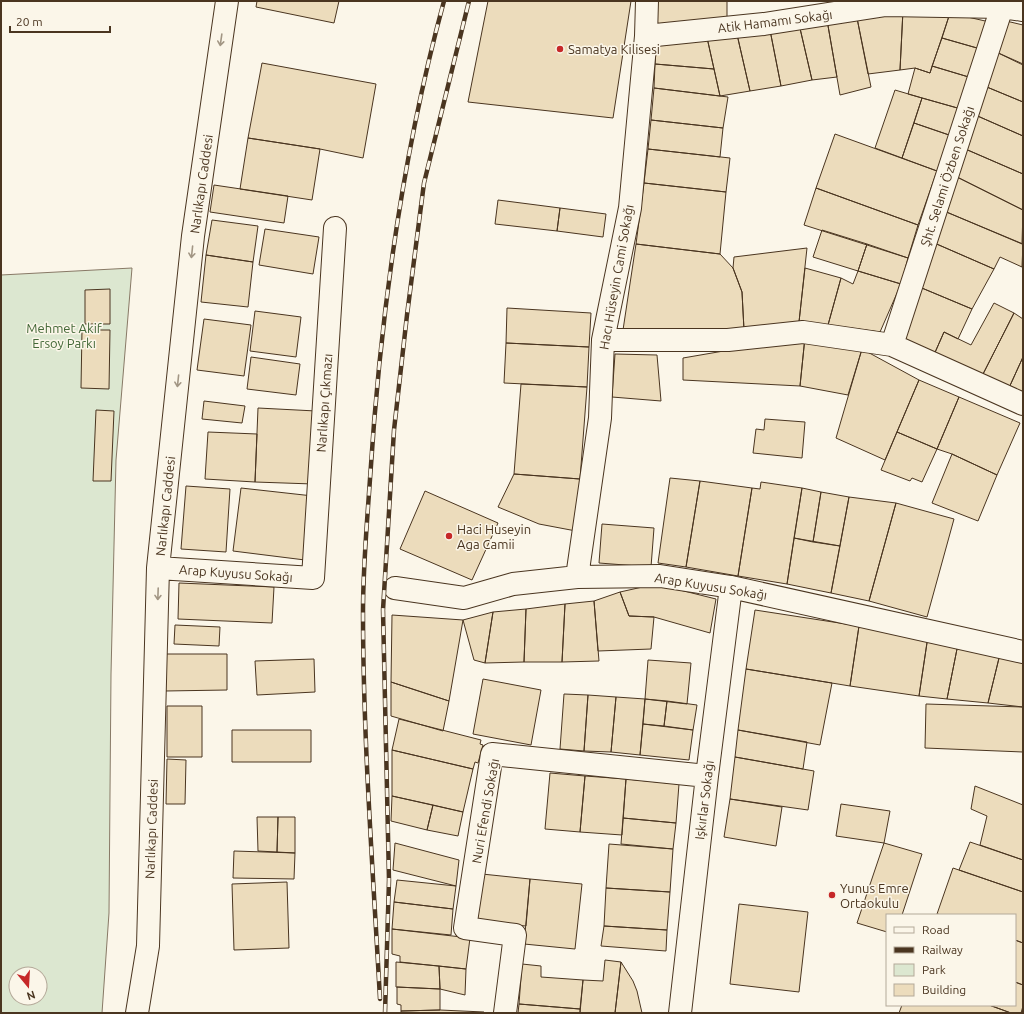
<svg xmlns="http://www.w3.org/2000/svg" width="1024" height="1014" font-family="Ubuntu,sans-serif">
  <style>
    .green { fill: #dce7d0; stroke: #887966; fill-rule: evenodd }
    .building { fill: #ecdcbc; stroke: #4a3520 }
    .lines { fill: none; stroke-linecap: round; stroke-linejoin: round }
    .minor-casing { stroke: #4a3520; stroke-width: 24 }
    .minor { stroke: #fbf6e9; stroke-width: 22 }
    .rail-casing { stroke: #4a3520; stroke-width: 4.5 }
    .rail { stroke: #fbf6e9; stroke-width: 3; stroke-dasharray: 9; stroke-linecap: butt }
    .oneway { stroke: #a29684 }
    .poi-dot { fill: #c62828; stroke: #fbf6e9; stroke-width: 1.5 }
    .labels { text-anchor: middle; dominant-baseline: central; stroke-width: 3; stroke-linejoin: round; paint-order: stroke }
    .street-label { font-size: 13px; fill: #4a3520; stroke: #fbf6e9 }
    .poi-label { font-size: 13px; fill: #4a3520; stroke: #fbf6e9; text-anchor: start }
    .park-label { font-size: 13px; fill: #436837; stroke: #fbf6e9 }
  </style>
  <rect width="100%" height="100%" fill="#fbf6e9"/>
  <path class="green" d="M 132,268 L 116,460 L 111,674 L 109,913 L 102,1013 L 1,1013 L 1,275 ZM 16,974 L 40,974 L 40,998 L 16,998 Z"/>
  <path class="building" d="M 257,1 L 339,1 L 334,23 L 256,7 Z
    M 488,1 L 631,1 L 613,118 L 468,102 Z
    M 656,1 L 727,1 L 727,26 L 656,31 Z
    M 903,10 L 950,13 L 930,73 L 915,68 L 900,70 Z
    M 903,10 L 900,70 L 868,74 L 856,13 Z
    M 856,13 L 871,87 L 840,95 L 827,20 Z
    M 950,13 L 994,23 L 984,50 L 942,38 Z
    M 827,20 L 837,77 L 812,80 L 799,24 Z
    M 1002,20 L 1023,25 L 1023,64 L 994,51 Z
    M 799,24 L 812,80 L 781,86 L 769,25 Z
    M 769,25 L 781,86 L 750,91 L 736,30 Z
    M 736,30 L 750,91 L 720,96 L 706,33 Z
    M 706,33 L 714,69 L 655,64 L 657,37 Z
    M 942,38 L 984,50 L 972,78 L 932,66 Z
    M 994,51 L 1023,65 L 1023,102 L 982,85 Z
    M 262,63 L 376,84 L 363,158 L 320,149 L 248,138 Z
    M 655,64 L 714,69 L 720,96 L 654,88 Z
    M 932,66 L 972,78 L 961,109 L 908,94 L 915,68 L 930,73 Z
    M 982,85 L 1023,102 L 1023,136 L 973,114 Z
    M 654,88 L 728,97 L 723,128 L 651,120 Z
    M 895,90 L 922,98 L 902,158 L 875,148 Z
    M 922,98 L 961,109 L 952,136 L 914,123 Z
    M 973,114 L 1023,136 L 1023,174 L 963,148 Z
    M 651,120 L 723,128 L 720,157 L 648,149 Z
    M 914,123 L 952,136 L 937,171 L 902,158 Z
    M 835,134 L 937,171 L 918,225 L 816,188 Z
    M 248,138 L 320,149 L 312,200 L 240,189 Z
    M 963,148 L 1023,174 L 1023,210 L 955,176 Z
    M 648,149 L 730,158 L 726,192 L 644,183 Z
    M 955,176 L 1023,210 L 1022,244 L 944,211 Z
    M 644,183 L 726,192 L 720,254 L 636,244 Z
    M 214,185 L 288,196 L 284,223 L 210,212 Z
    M 816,188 L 918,225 L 908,258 L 804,225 Z
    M 498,200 L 560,208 L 557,231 L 495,224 Z
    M 560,208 L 606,214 L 603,237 L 557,231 Z
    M 944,211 L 1023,244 L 1022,267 L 1000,257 L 994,269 L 932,242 Z
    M 212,220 L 258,226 L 253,262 L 206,255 Z
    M 265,229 L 319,237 L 313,274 L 259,265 Z
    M 822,230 L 867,244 L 858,271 L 813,257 Z
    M 932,242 L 994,269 L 972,309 L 917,286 Z
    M 636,244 L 720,254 L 733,268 L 742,292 L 744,330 L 623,330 Z
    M 867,244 L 908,258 L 901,284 L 858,271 Z
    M 807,248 L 799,322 L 744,330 L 742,292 L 733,268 L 734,257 Z
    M 206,255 L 253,262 L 248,307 L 201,302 Z
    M 805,268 L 841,278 L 828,325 L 799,322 Z
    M 858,271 L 901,284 L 880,332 L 828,325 L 841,278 L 853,284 Z
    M 917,286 L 972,309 L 958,339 L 944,332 L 933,357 L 901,341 Z
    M 110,289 L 110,324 L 85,324 L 85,290 Z
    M 994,303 L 1014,313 L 981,378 L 933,357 L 944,332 L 971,345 Z
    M 507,308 L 591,313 L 589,347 L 506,343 Z
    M 255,311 L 301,317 L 296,357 L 250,351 Z
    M 1014,313 L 1023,319 L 1023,357 L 1008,390 L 981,378 Z
    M 204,319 L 251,325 L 244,376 L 197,370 Z
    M 82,330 L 110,330 L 109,389 L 81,388 Z
    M 805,337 L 862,349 L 848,395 L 800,386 Z
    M 805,337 L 800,386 L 683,380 L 683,358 Z
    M 506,343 L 589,347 L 587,387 L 504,383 Z
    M 862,349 L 919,380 L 885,460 L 836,438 Z
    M 615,354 L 657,355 L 661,401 L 612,397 Z
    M 251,357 L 300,364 L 296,395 L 247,389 Z
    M 1023,357 L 1023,396 L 1008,390 Z
    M 919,380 L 959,397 L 937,449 L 897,432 Z
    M 521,384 L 587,387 L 580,479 L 514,474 Z
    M 959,397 L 1020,423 L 997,475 L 952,454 L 937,449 Z
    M 204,401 L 245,406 L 242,423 L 202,419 Z
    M 258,408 L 316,411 L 313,484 L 255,482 Z
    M 96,410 L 114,411 L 111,481 L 93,481 Z
    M 765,419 L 805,422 L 802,458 L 753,453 L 756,429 L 764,430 Z
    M 208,432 L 257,434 L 255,482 L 205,479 Z
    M 897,432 L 937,449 L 922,482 L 912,478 L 910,481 L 881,470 Z
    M 952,454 L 997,475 L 978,521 L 932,503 Z
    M 514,474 L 580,479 L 576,531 L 539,524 L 498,507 Z
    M 670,478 L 700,481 L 686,567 L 658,563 Z
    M 700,481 L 752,488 L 738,576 L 686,567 Z
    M 761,482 L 802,488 L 787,584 L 738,576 L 752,488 L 760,489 Z
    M 186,486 L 230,489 L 226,552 L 181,549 Z
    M 241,488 L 313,496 L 305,560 L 233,551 Z
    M 802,488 L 821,492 L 813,542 L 794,538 Z
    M 425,491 L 498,523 L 472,580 L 400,549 Z
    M 821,492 L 849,497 L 840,546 L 813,542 Z
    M 849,497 L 896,503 L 869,601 L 831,593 Z
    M 896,503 L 954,519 L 927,617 L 869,601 Z
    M 602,524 L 654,528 L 651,567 L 599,563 Z
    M 794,538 L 840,546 L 831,593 L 787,584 Z
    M 179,583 L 274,587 L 272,623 L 178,619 Z
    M 656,584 L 716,599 L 710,633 L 654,617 L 629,616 L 620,592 Z
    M 620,592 L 629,616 L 654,617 L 651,649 L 598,651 L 594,601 Z
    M 594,601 L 599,661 L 562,662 L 565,604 Z
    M 565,604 L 562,662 L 524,662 L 526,609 Z
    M 526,609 L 524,662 L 485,663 L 493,612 Z
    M 755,610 L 859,626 L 850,686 L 746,669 Z
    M 493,612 L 485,663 L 474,660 L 463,620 Z
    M 392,615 L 463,620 L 449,701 L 391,682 Z
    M 175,625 L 220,627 L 219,646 L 174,644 Z
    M 859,626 L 928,636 L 919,696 L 850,686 Z
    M 928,636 L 958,644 L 947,699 L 919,696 Z
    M 958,644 L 1000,654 L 988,703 L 947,699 Z
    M 164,654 L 227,654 L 227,690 L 165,691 Z
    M 1000,654 L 1023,660 L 1023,707 L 988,703 Z
    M 314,659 L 315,692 L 257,695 L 255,661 Z
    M 648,660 L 691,663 L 687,704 L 645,699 Z
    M 746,669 L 832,683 L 820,745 L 738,730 Z
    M 483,679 L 541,690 L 531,745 L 473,734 Z
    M 391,682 L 449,701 L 443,731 L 391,716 Z
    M 564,694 L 588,695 L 584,751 L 560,749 Z
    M 588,695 L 616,697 L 611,752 L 584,751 Z
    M 616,697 L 645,699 L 640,755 L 611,752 Z
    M 645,699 L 667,701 L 664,726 L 643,724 Z
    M 667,701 L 697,705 L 693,730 L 664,726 Z
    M 926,704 L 1023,707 L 1023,752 L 925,748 Z
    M 167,706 L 202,706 L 202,757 L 167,757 Z
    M 399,719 L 481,740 L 480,744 L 483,745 L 478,763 L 475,762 L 473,769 L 392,750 Z
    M 643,724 L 693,730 L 689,760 L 640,755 Z
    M 232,730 L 311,730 L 311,762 L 232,762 Z
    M 738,730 L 807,742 L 803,769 L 735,757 Z
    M 392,750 L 473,769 L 463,812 L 392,796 Z
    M 735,757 L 814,771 L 808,810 L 730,799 Z
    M 167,759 L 186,760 L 185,804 L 166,804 Z
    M 550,773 L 585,776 L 580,832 L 545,829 Z
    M 585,776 L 626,779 L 622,835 L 580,832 Z
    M 626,779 L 679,784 L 676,823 L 623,818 Z
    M 975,786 L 1023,805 L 1023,860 L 980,845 L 987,816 L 971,809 Z
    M 392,796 L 433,805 L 427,830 L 391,821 Z
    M 730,799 L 782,807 L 776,846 L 724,837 Z
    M 841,804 L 890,811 L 884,843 L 836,836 Z
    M 433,805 L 463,812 L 458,836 L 427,830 Z
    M 257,817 L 278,817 L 277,852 L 258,851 Z
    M 278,817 L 295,817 L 295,853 L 277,852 Z
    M 623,818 L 676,823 L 673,849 L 621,844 Z
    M 970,842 L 1023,860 L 1023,892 L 959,870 Z
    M 395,843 L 459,860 L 456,886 L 393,870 Z
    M 884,843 L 922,854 L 902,915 L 887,915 L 887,932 L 857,923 Z
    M 609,844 L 673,849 L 670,892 L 606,888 Z
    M 234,851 L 295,853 L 294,879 L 233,878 Z
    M 953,868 L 1023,892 L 1023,943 L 1015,940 L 1015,915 L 942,915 L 937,914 Z
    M 482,874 L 530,879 L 526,926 L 477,922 Z
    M 530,879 L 582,884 L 575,949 L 524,944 Z
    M 397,880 L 456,886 L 453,909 L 394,902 Z
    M 287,882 L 289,948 L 234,950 L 232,884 Z
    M 606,888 L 670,892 L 667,930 L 604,926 Z
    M 394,902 L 453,909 L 451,935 L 392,929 Z
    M 739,904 L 808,912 L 799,992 L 730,984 Z
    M 604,926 L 667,930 L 666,951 L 601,946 Z
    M 392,929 L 470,938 L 466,969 L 400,962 L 400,956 L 392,954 Z
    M 1015,940 L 1023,943 L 1023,985 L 1015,982 Z
    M 605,960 L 621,962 L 615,1013 L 580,1013 L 583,980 L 603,981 Z
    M 396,962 L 439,966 L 440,989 L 396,987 Z
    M 621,962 L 633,981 L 637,991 L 642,1013 L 615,1013 Z
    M 522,964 L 541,966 L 541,977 L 583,980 L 580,1009 L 519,1004 Z
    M 439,966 L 466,969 L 465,995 L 440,989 Z
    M 1015,982 L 1023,985 L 1023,1006 L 1021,1013 L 1011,1013 L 989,1005 L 1015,1005 Z
    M 397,987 L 440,989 L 440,1010 L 401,1011 L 401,1005 L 397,1004 Z
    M 519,1004 L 580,1009 L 580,1013 L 518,1013 Z
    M 902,1005 L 989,1005 L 1011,1013 L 899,1013 Z
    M 440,1010 L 484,1012 L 484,1013 L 401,1013 L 401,1011 Z"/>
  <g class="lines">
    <g class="minor-casing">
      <path id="minor" d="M 646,36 L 764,24 L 886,5 L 1002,7 L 1023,10
        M 603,340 L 728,340 L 803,332 L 892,345 L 1023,404
        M 892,345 L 1002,7
        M 158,568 L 313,578 L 335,228
        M 577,577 L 600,418 L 603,340 L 630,208 L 646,36 L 647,1
        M 395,588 L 464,598 L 513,584 L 577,577 L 660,576 L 731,587 L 1023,652
        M 137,1013 L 148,946 L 158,568 L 193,236 L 227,1
        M 505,1013 L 515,935 L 465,928 L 492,754 L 707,776
        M 680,1013 L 707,776 L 731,587"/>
    </g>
    <use href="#minor" class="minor"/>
    <g class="rail-casing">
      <path id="rail" d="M 380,999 C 373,870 363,740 363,611 C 363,567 367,523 370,479 C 380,320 402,155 444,1
        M 385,1013 L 389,880 L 383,610 L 394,430 L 407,315 L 424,183 L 469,1"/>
    </g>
    <use href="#rail" class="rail"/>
  </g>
  <defs><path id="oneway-shaft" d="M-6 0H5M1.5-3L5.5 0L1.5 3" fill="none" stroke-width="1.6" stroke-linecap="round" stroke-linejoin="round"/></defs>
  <g class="oneway">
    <use href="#oneway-shaft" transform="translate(221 40) rotate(98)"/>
    <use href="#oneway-shaft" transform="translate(192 252) rotate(96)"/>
    <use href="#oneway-shaft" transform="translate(178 381) rotate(96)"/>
    <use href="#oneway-shaft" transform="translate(158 594) rotate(92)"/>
  </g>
  <g class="poi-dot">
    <circle cx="560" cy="49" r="4"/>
    <circle cx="449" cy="536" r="4"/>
    <circle cx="832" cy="895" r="4"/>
  </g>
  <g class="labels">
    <g class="street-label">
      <text transform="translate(775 21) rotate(-7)">Atik Hamamı Sokağı</text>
      <text transform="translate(947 176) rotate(-72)">Şht. Selami Özben Sokağı</text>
      <text transform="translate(201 184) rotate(-82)">Narlıkapı Caddesi</text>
      <text transform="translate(616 277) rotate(-80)">Hacı Hüseyin Cami Sokağı</text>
      <text transform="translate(324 403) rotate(-86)">Narlıkapı Çıkmazı</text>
      <text transform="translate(165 506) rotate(-84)">Narlıkapı Caddesi</text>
      <text transform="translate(236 573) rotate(4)">Arap Kuyusu Sokağı</text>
      <text transform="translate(711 586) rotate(9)">Arap Kuyusu Sokağı</text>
      <text transform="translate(704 800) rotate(-83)">Işkırlar Sokağı</text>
      <text transform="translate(485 811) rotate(-80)">Nuri Efendi Sokağı</text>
      <text transform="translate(151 829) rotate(-88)">Narlıkapı Caddesi</text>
    </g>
    <g class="poi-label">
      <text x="568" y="49">Samatya Kilisesi</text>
      <text x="457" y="529">Haci Huseyin<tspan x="457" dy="15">Aga Camii</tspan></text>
      <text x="840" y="888">Yunus Emre<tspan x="840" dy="15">Ortaokulu</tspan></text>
    </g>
    <g class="park-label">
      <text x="64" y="328">Mehmet Akif<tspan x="64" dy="15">Ersoy Parkı</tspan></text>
    </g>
  </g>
  <rect width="1024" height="1014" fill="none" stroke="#4a3520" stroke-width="4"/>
  <rect x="886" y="914" width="130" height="92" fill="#fbf6e9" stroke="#b4a999"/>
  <rect x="894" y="927" width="20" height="6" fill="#fbf6e9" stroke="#b4a999"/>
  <text x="922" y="934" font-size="12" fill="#4a3520">Road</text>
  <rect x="894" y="947" width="20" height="6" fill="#4a3520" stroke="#b4a999"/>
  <text x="922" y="954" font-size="12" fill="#4a3520">Railway</text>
  <rect x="894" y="964" width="20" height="12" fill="#dce7d0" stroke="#b4a999"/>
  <text x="922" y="974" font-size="12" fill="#4a3520">Park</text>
  <rect x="894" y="984" width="20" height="12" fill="#ecdcbc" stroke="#b4a999"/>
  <text x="922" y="994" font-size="12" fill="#4a3520">Building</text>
  <g transform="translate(28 986) rotate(162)"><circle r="19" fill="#fbf6e9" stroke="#b4a999"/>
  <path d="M0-3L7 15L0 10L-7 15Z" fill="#c62828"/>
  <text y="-6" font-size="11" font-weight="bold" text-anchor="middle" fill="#4a3520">N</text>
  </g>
  <path d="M10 26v6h100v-6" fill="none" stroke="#4a3520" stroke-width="2"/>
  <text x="16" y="26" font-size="12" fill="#4a3520" stroke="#fbf6e9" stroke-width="3" paint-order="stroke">20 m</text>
</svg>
